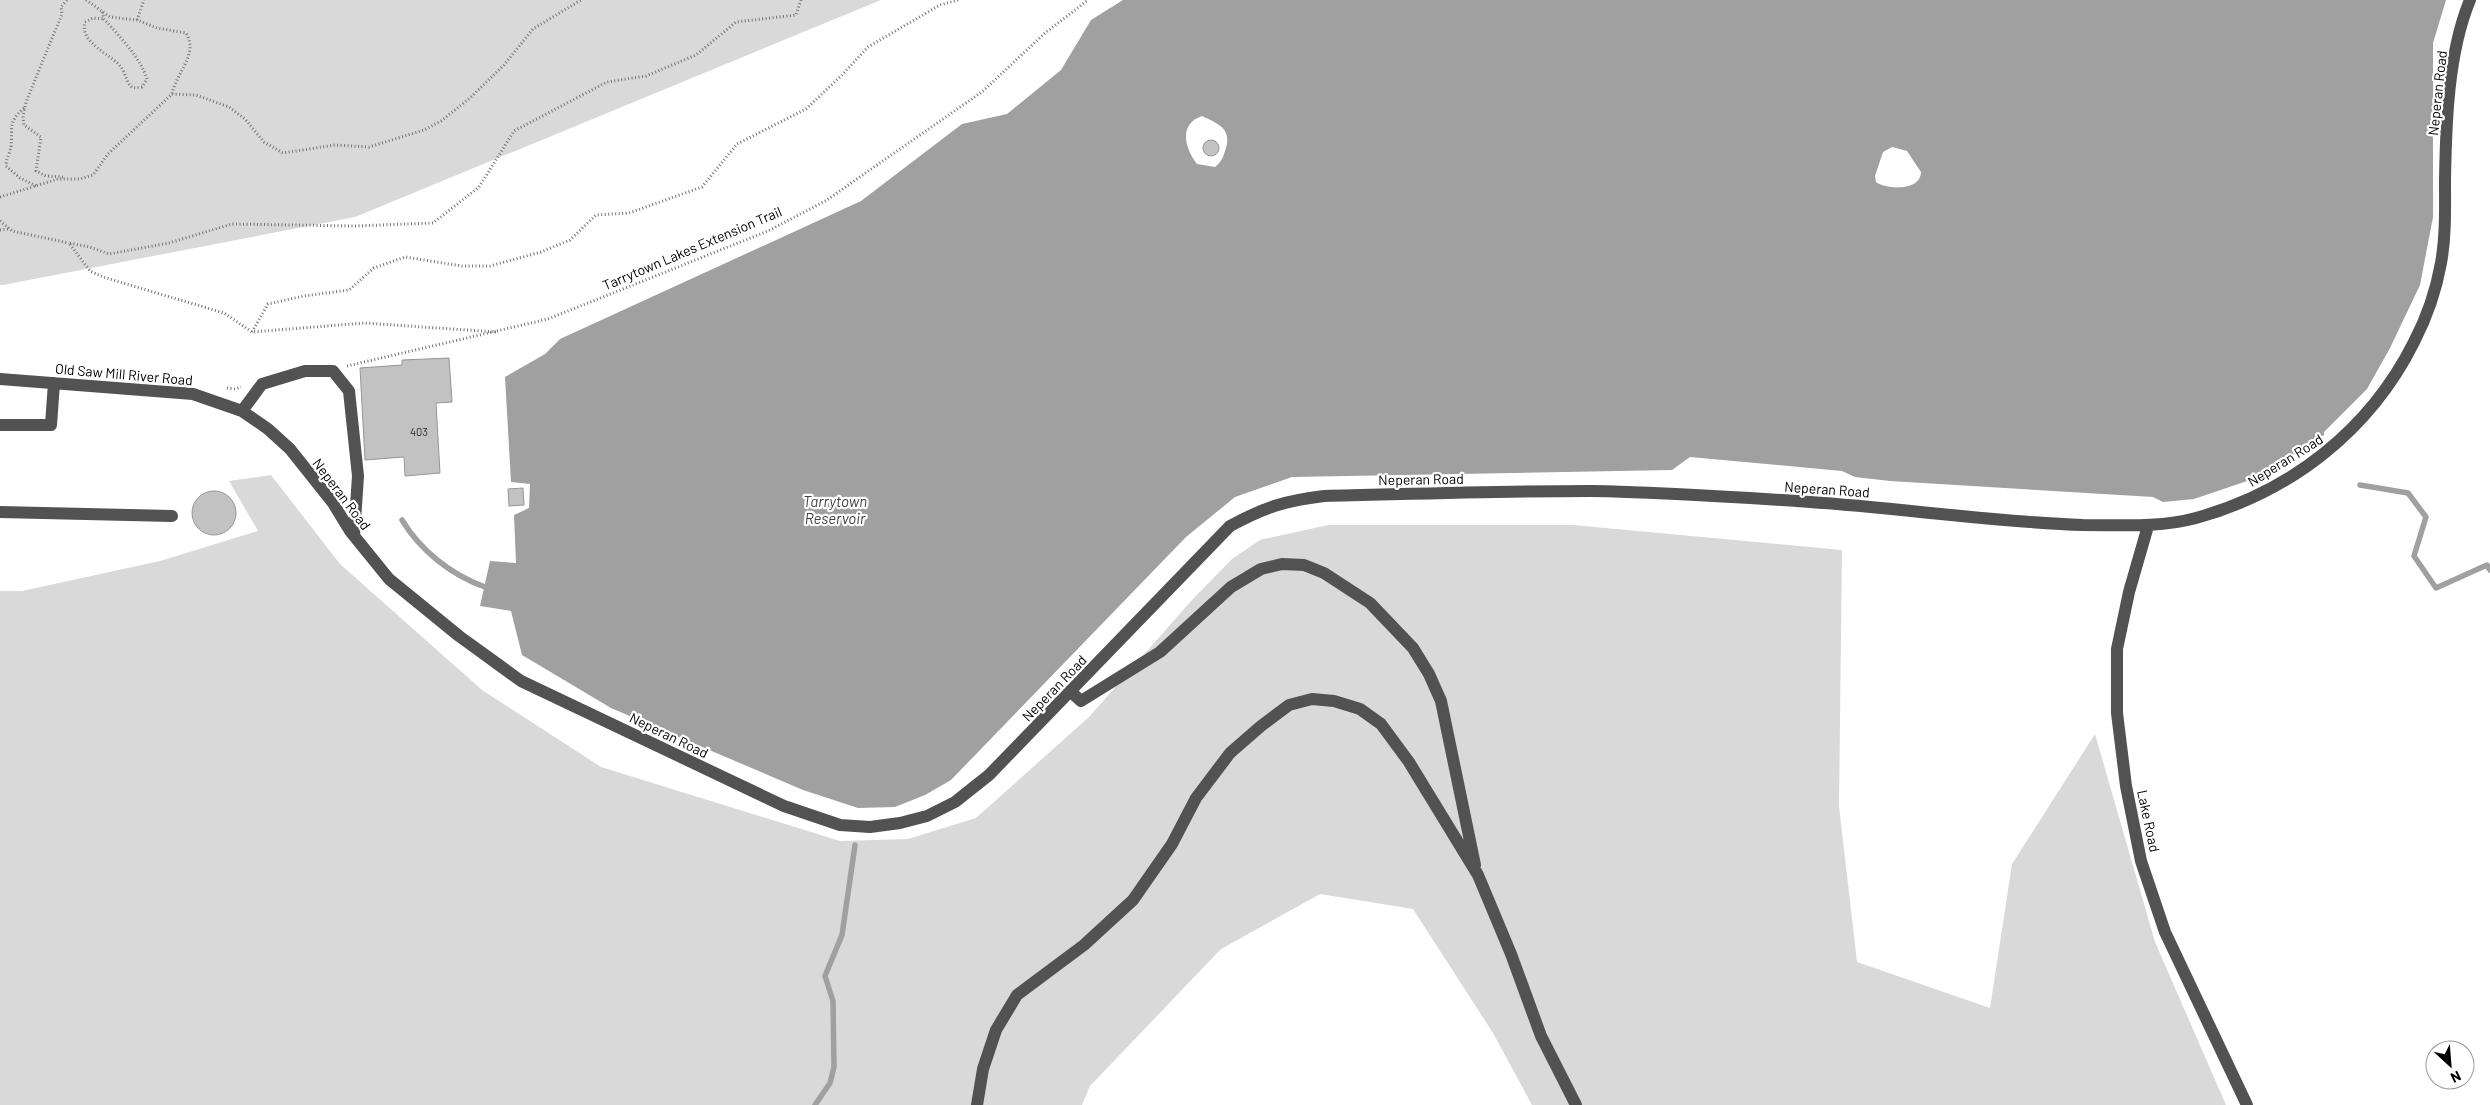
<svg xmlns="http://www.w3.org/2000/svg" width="2490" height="1105" font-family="Barlow,sans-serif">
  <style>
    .green { fill: #d9d9d9 }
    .water { fill: #a0a0a0; fill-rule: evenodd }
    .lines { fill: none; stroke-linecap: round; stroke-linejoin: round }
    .stream { stroke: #a0a0a0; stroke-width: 5.5 }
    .building { fill: #c2c2c2; stroke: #969696 }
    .path { stroke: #747474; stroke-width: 3; stroke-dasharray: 1 2.5; stroke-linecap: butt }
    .minor { stroke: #525252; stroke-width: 12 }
    .labels { text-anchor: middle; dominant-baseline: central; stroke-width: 4.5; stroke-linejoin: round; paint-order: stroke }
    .number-label { font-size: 11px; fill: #303030 }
    .street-label { font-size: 14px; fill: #000; stroke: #fff }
    .water-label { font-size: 15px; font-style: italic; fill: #414141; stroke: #fff }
  </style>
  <rect width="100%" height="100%" fill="#fff"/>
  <path class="green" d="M 0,0 L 881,0 L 355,217 L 3,285 L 0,285 Z
    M 271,475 L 340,564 L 482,690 L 601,767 L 840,841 L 908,839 L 976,818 L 1089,717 L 1192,600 L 1232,559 L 1260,540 L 1328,525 L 1573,525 L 1842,550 L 1839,806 L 1857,962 L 1990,1008 L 2012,864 L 2095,734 L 2155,942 L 2226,1105 L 1532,1105 L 1493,1033 L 1413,909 L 1320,894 L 1221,949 L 1090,1086 L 1082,1105 L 0,1105 L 0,591 L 22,591 L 160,561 L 258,531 L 229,481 Z"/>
  <path class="water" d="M 1123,0 L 2446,0 L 2433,43 L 2433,217 L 2420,285 L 2390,348 L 2367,389 L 2324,432 L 2324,435 L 2256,478 L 2194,499 L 2163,502 L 2153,497 L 1890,481 L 1855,477 L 1842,471 L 1690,457 L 1672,470 L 1292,477 L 1235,497 L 1186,537 L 951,780 L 925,795 L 895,807 L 858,808 L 803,790 L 611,708 L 522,655 L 511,611 L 480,606 L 490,561 L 516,563 L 514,515 L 529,508 L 530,484 L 511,482 L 505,377 L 545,354 L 560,339 L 861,201 L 962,124 L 1007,114 L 1061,70 L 1091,20 ZM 1202,116 C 1219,124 1233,129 1225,151 C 1223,158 1221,162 1215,167 L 1197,164 C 1185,149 1178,124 1202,116 ZM 1892,147 L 1907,151 L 1921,172 C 1921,191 1887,190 1876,182 L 1875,176 L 1883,152 Z"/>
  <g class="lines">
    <path class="stream" d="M 2360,485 L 2408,493 L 2426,517 L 2414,556 L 2436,588 L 2487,565 L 2490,570
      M 402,520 C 420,550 451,575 485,587
      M 815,1105 L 830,1083 L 834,1067 L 833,1001 L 825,976 L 842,935 L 855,845"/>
  </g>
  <path class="building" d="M1203 148a8 8 0 1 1 16 0a8 8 0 1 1-16 0Z
    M 449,358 L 452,402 L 436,403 L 440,473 L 405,476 L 404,457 L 365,460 L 360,368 L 402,365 L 402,360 Z
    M 523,488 L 524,505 L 509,506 L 508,489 Z
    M192 513a22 22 0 1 1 44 0a22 22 0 1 1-44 0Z"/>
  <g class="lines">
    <path class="path" d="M 86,0 L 110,17 L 137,20 L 157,28 L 186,33 C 199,54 176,73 172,94
      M 102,12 L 104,19 C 119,36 140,57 147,79 L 142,87 L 133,88 C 126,83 126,74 121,67 C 111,54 79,43 85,22 L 93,18 L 104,19
      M 137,20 L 144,0
      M 24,108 C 7,124 13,126 11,147 C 10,153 6,159 6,166 L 20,178 L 36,186
      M 63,177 L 46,176 L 36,171 L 41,137 L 24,125 L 23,116 L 26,102 L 62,14 L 61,7 L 67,0
      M 0,197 L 58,179 L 80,179 L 93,175 L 108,154 L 172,94 L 196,95 L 229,107 L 245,119 L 264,142 L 283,153 L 335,145 L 369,147 L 424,130 L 441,121 L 470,98 L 504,65 L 533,29 L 581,0
      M 0,221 L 12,231 L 69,243
      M 0,230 L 8,229
      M 252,332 L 268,304 L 304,296 L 349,290 L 374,268 L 405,257 L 462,266 L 490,266 L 541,252 L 570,240 L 596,215 L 629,213 L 702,187 L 737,144 L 806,109 L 842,75 L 868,47 L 940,5 L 958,0
      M 496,332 L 364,323 L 252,332 L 224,313 L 103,277 L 90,271 L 69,243 L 90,247 L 109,254 L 169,243 L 232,224 L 354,226 L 433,223 L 479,187 L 514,131 L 607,82 L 646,76 L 696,55 L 736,22 L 796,15 L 801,0
      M 347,366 L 548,319 L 768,231 L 827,200 L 983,91 L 1045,33 L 1088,0
      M 227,388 L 235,389 L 241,387"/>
    <path class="minor" d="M 0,379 L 193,394 L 242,411 L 268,429 L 290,449 L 333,503 L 350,531 L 389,579 L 459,636 L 521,681 L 784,806 L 840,825 L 870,827 L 900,823 L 927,816 L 955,802 L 989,775 L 1230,526 C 1265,507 1284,501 1324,496 C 1413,494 1501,491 1590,491 C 1663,492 1737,497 1810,502 C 1901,508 1992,522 2083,525 C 2121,525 2159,528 2196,518 C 2291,492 2370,430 2414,342 C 2427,317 2436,291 2441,263 C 2446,236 2445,207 2445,180 C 2446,122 2448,53 2470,0
      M 242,411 L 262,384 L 305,371 L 333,371 L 349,391 L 358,476 L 354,536
      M 0,425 L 51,425 L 54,383
      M 0,512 L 172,516
      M 2148,526 L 2129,592 L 2117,649 L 2117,713 L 2126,786 L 2141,861 L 2165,932 L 2247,1105
      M 1071,692 L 1081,701 L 1160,652 L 1231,587 L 1261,569 L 1282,564 L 1304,565 L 1324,573 L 1370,603 L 1413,648 L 1429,674 L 1441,701 L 1475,865
      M 977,1105 L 983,1069 L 996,1030 L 1017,995 L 1084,945 L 1133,900 L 1172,844 L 1196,798 L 1230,753 L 1261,726 L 1289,705 L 1312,699 L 1334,701 L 1360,709 L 1381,724 L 1409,762 L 1478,875 L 1511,954 L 1541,1036 L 1576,1105"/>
  </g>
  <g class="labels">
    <g class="number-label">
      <text x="419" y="431">403</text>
    </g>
    <g class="street-label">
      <text transform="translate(2437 93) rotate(-84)">Neperan Road</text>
      <text transform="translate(692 248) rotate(-23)">Tarrytown Lakes Extension Trail</text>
      <text transform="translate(124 374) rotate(5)">Old Saw Mill River Road</text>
      <text transform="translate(2285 460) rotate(-32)">Neperan Road</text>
      <text transform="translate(1421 479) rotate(-1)">Neperan Road</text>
      <text transform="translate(1827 489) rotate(4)">Neperan Road</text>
      <text transform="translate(342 494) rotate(53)">Neperan Road</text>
      <text transform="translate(1054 688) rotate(-46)">Neperan Road</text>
      <text transform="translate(669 735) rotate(26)">Neperan Road</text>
      <text transform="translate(2149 821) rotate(78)">Lake Road</text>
    </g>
    <g class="water-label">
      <text x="835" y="501">Tarrytown<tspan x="835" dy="17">Reservoir</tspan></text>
    </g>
  </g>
  <g transform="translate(2450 1065) rotate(154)"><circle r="24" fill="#ffffff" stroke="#999999"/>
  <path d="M0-4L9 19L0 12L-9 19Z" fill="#000000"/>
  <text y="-8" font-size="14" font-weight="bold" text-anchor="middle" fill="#000000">N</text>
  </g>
</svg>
